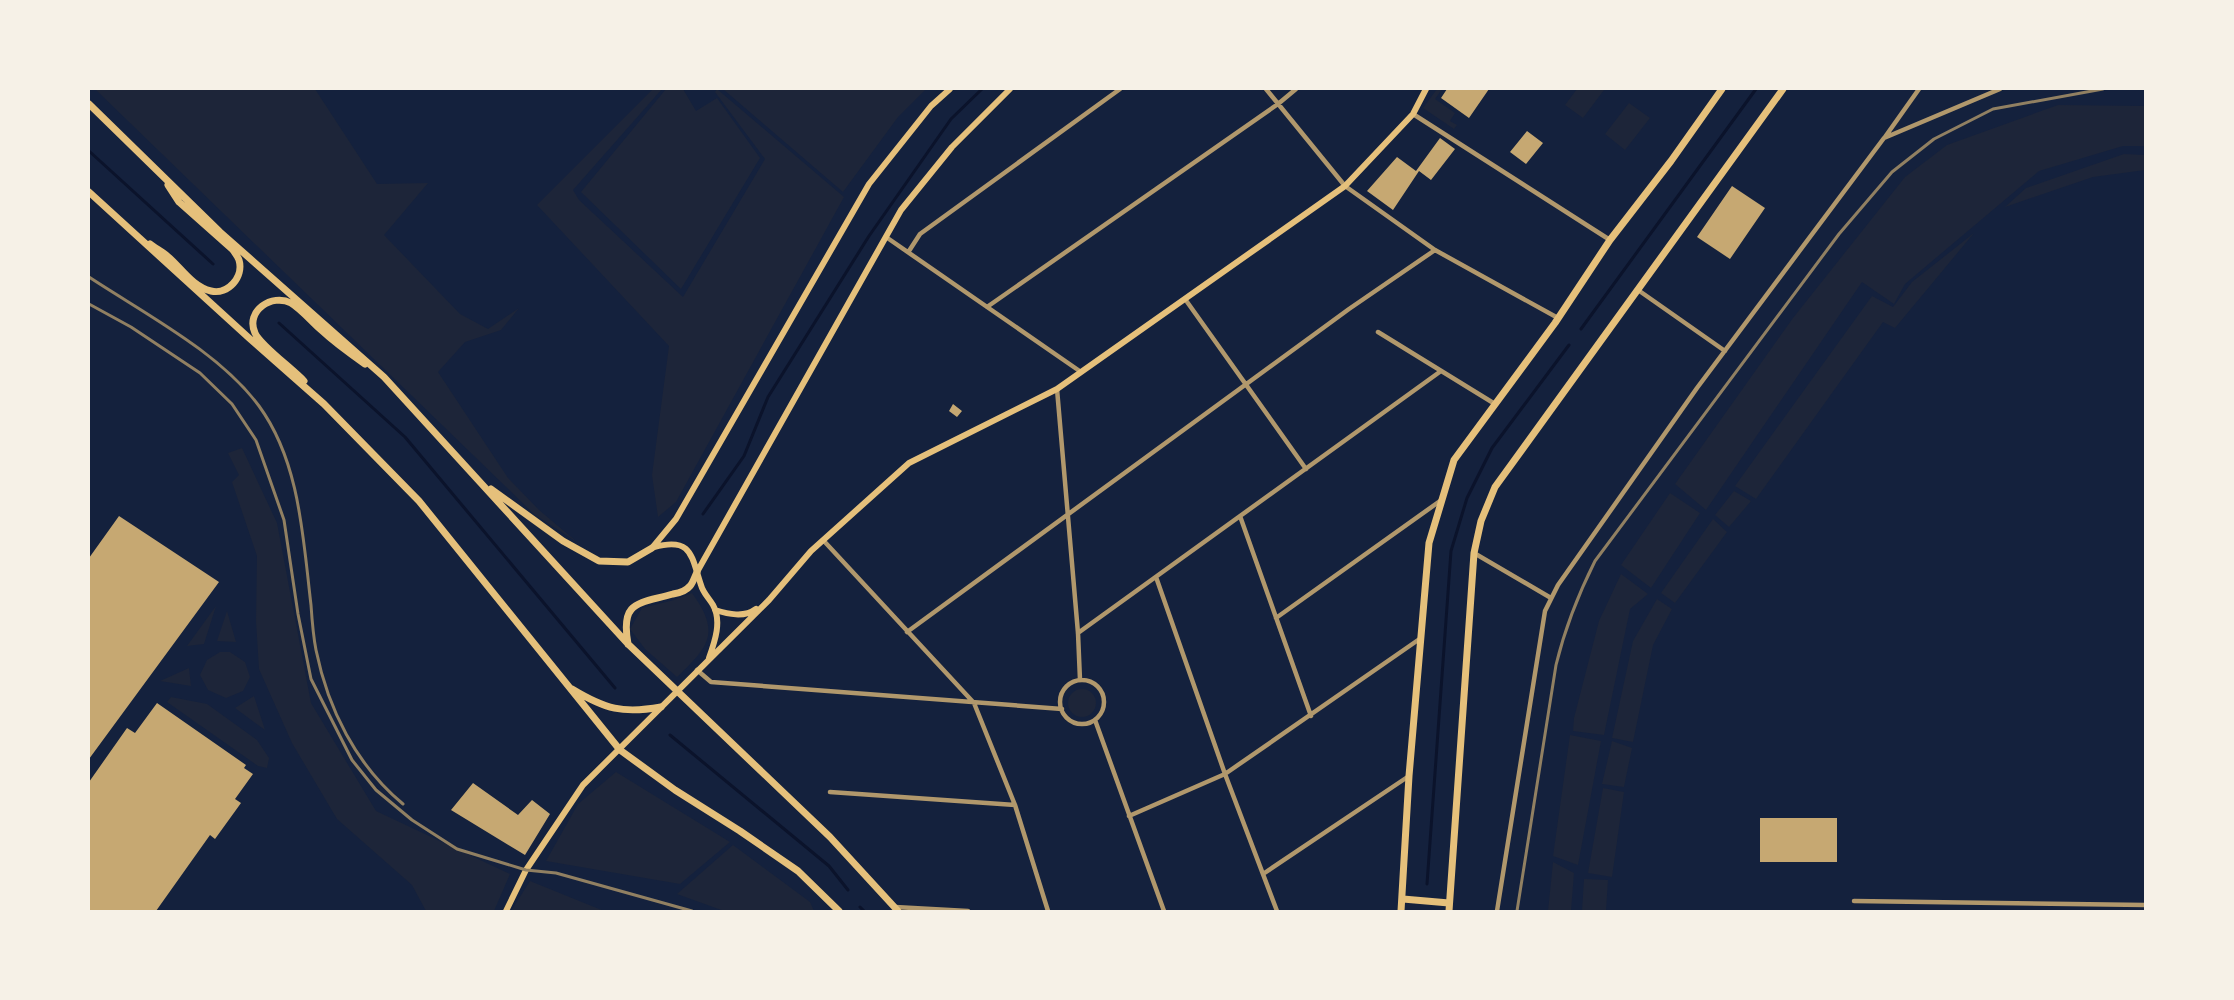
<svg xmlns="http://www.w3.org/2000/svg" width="2234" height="1000" font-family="'DejaVu Sans',sans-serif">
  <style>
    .green { fill: #1d2539 }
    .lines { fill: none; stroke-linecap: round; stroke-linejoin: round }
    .stream { stroke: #0b132b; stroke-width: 3 }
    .building { fill: #c6a872 }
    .minor { stroke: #b1986c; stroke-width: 4.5 }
    .secondary { stroke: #e5c07b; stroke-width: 6 }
    .primary { stroke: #e5c07b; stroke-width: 7 }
    .rail { stroke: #918062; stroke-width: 3 }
  </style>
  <rect width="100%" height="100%" fill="#14213d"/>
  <path class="green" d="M 95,89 L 315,89 L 377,184 L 428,183 L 384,235 L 460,314 L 488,329 L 519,308 L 501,330 L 465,342 L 438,372 L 508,478 L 539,510 L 577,542 L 535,515 Z
    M 653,89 L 662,89 L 573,190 L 579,200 L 683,297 L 765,159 L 715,92 L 717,89 L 844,197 L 676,502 L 658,517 L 652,475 L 669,346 L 537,205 Z
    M 666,89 L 683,89 L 696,111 L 717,98 L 760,158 L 681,289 L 581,192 Z
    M 723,89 L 926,89 L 898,117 L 843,192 Z
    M 1437,89 L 1442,89 L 1435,99 L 1455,113 L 1450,121 L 1457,125 L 1454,129 L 1423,108 Z
    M 1577,89 L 1604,90 L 1583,118 L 1565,105 Z
    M 1629,103 L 1650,118 L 1625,150 L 1605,134 Z
    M 2058,105 L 2145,106 L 2145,146 L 2123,146 L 2039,171 L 1905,284 L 1894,304 L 1862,282 L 1706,510 L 1675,484 L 1793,318 L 1905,177 L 1947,145 Z
    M 2124,154 L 2145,155 L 2145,170 L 2093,177 L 2005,207 L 2026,188 Z
    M 1974,233 L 1895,328 L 1883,322 L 1756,499 L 1735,486 L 1872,296 L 1893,307 L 1912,282 Z
    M 242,448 L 277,523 L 311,703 L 376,811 L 510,874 L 494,911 L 426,911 L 412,885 L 337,819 L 292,743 L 259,669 L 256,621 L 257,556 L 232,482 L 239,475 L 228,453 Z
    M 1734,491 L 1751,501 L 1729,527 L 1715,515 Z
    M 1670,493 L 1700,513 L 1651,588 L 1621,565 Z
    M 1713,519 L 1727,532 L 1675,603 L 1661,593 Z
    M 1621,574 L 1648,594 L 1630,609 L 1604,735 L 1573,731 L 1574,718 L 1599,621 Z
    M 692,593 C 721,633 709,646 677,677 L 645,649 L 630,629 L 642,608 L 674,600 Z
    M 1657,599 L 1672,609 L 1653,645 L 1633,742 L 1612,738 L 1633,641 Z
    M 216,606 L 204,644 L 187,646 Z
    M 227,611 L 236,642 L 217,641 Z
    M 220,652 L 230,652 L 245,662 L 250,677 L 243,691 L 226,698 L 208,690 L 200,675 L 207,660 Z
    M 189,668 L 191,686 L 160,681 Z
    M1068 703a14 14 0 1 1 28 0a14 14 0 1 1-28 0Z
    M 254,696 L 265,730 L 235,708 Z
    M 171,697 L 207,704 L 257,740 L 269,758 L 267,768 L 258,766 L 167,702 Z
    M 1570,735 L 1601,741 L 1578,865 L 1553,856 Z
    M 1612,741 L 1632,748 L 1624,787 L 1602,784 Z
    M 616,772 L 730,842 L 680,884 L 546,861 L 578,804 Z
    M 1603,788 L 1624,792 L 1612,877 L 1588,873 Z
    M 733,845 L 810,902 L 814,911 L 724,911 L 677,894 Z
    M 1553,862 L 1574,873 L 1571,911 L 1548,911 Z
    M 1584,879 L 1608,880 L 1606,911 L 1582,911 Z
    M 530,881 L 604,911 L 511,911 Z"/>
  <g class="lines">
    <path class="stream" d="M 89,151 L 213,264
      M 279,323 L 405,437 L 615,688
      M 1581,329 L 1756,89
      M 703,514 L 744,456 L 768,397 L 869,236 L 951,119 L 982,89
      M 670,735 L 829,866 L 848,890
      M 1427,884 L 1451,551 L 1467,498 L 1492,448 L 1569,345
      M 860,907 L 864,911"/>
  </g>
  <path class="building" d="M 1447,89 L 1489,89 L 1469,118 L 1441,98 Z
    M 1527,131 L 1543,143 L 1526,164 L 1510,152 Z
    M 1440,138 L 1455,149 L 1431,180 L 1419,171 L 1393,210 L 1367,191 L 1397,157 L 1416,171 Z
    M 1732,186 L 1765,208 L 1730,259 L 1697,237 Z
    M 953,404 L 962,411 L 957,417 L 949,411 Z
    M 119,516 L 219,582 L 89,759 L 89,558 Z
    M 157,703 L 246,765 L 244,768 L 253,774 L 235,799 L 241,803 L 215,839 L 210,835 L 156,911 L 89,911 L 89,782 L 127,728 L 135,733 Z
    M 473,783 L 518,815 L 532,800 L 550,814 L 525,855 L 451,810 Z
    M 1760,818 L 1837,818 L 1837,862 L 1760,862 Z"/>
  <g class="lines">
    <path class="minor" d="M 1266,89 L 1345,186 L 1435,250 L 1558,318
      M 1413,114 L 1610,240
      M 1885,137 L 1919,89
      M 886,237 L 1081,372
      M 909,251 L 920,234 L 1120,89
      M 1638,290 L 1725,351
      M 1185,299 L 1306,469
      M 987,307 L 1278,104 L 1296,89
      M 1378,332 L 1495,404
      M 1057,389 L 1078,633 L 1080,680
      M 1240,516 L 1311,716
      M 823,540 L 974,703 L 1015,805 L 1048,911
      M 1474,553 L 1551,598
      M 1156,577 L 1225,774 L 1277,911
      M 1276,618 L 1440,501
      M 907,632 L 1349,309 L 1435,250
      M 1078,633 L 1441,371
      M 697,670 L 711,682 L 1062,709
      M1060 702a22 22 0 1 1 44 0a22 22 0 1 1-44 0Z
      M 1095,720 L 1164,911
      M 830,792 L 1015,805
      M 1129,816 L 1225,774 L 1421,638
      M 1263,874 L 1409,776
      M 1854,901 L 2145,905
      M 895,907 L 968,911
      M 1497,911 L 1545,611 L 1558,585 L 1697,388 L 1884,138 L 2000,89"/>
    <path class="secondary" d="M 654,547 C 692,537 691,555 701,585 C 703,593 709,598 713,605 C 722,621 715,641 709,658
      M 652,548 L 676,519 L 869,184 L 931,106 L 950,89
      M 697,572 L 901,210 L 952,147 L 1010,89
      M 715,610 C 728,614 744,618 756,609
      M 506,911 L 526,870 L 583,785 L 769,600 L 811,551 L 909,463 L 1057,389 L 1345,186 L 1413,114 L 1426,89"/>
    <path class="primary" d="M 89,104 L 220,232 L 384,377 L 628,644 L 830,837 L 898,911
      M 89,192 L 249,338 L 324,404 L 419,501 L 620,750 L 675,790 L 740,831 L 798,871 L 839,911
      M 150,244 C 155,248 161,251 166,255 C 180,266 192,287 211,291 C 228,295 244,277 239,260 C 238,257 235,253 233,250 L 179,202 L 168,185
      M 304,381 C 293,369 260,345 255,333 C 245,311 272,293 291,303 C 301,309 311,321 320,329 C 334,342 349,353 365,364
      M 491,489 L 563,541 L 599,561 L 628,562 L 652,548
      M 628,644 C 620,600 639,604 673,594 C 679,593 686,591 690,586 C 693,583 695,576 697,572
      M 572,689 C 605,709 623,714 661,707
      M 1403,899 L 1449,903
      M 1401,911 L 1409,776 L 1429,543 L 1454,460 L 1555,323 L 1610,240 L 1671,161 L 1722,89
      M 1449,911 L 1474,553 L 1481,521 L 1495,487 L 1783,89"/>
    <path class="rail" d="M 89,277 C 145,314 219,352 259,406 C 300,462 303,538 311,605 C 312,620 313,635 316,650 C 328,709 356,765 403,804
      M 89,304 L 131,327 L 200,373 L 232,404 L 256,440 L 284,520 L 298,614 L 311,679 L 352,760 L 376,790 L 412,820 L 457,849 L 526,870 L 556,873 L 692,911
      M 1517,911 L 1556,665 C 1565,628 1578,595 1595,561 L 1839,234 L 1892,172 L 1934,139 L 1993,109 L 2103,89"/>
  </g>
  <rect width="2234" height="1000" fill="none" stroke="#f6f1e7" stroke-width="180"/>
</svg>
